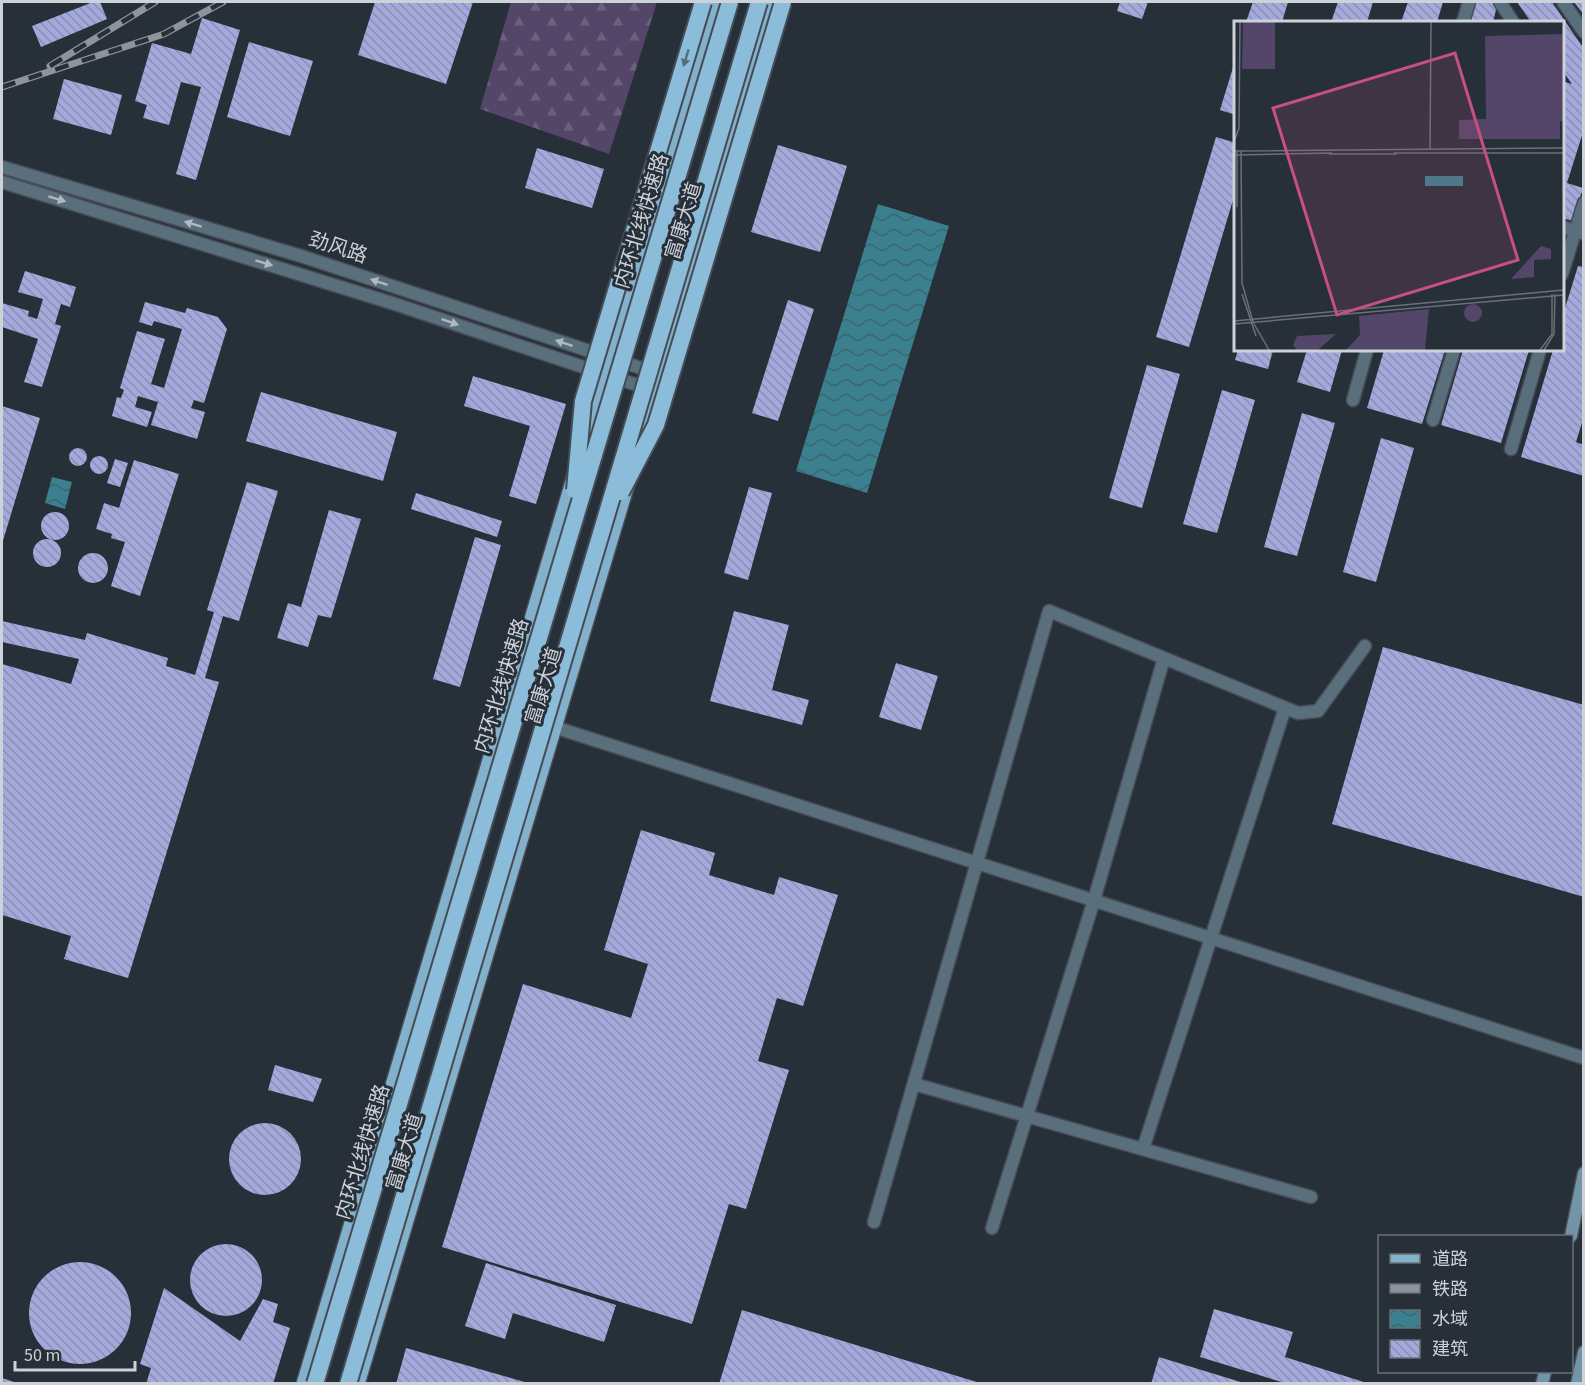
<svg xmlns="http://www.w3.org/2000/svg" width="1585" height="1385" font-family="'Source Sans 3','Noto Sans SC',sans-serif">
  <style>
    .forest { fill: url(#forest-firs) }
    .water { fill: url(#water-waves) }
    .building { fill: url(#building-back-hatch) }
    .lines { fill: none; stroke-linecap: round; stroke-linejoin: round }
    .minor-casing { stroke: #454c56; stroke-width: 15 }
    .tertiary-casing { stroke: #454c56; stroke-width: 15 }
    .secondary-casing { stroke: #454c56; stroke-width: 15 }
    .primary-casing { stroke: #454c56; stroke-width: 18 }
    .minor { stroke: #5a6f7c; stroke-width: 12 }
    .tertiary { stroke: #5a6f7c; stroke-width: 12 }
    .secondary { stroke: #7194a8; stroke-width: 12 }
    .primary { stroke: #83b0ca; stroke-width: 15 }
    .rail-casing { stroke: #8e949d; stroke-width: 7 }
    .rail { stroke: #272f39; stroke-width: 4.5; stroke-dasharray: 14; stroke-linecap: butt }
    .trunk-bridge-casing { stroke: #454c56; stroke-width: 20; stroke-linecap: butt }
    .trunk-bridge { stroke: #8bbcda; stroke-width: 16 }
    .oneway { fill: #546e81 }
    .oneway2 { fill: #b0b9c2 }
    .labels { text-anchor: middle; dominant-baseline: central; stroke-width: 6; stroke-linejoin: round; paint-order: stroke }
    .street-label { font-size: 20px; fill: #cdd2d9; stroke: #272f39 }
    .inset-road { fill: none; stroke: #697079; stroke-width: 1.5 }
    .view { fill: #c55081; fill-opacity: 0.15; stroke: #c55081; stroke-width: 3 }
    .inset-edge { fill: none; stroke: #cdd2d9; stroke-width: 3 }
  </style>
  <defs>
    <pattern id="forest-firs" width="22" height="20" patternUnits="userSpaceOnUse" patternTransform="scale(1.5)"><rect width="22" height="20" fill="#544669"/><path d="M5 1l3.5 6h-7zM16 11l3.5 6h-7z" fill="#6b607e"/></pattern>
    <pattern id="water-waves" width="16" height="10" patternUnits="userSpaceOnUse" patternTransform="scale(1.5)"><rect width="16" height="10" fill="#3a808e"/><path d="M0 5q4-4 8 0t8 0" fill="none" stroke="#3c666f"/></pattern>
    <pattern id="building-back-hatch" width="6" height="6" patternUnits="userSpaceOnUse" patternTransform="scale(1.5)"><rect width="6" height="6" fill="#a4a9db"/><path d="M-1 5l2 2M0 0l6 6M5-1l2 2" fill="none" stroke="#8a8eb4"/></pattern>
  </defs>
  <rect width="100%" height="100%" fill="#272f39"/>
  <path class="forest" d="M 511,2 L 657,2 L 609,154 L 480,109 Z"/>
  <path class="water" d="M 878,204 L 949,226 L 867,493 L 796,471 Z
    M 52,477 L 72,482 L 65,509 L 45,503 Z"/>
  <path class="building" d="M 93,2 L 100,2 L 107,19 L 41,47 L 32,26 Z
    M 375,2 L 473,2 L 446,84 L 358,55 Z
    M 1120,2 L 1148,2 L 1142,19 L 1117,11 Z
    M 1253,2 L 1288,2 L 1282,22 L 1246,22 Z
    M 1338,2 L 1373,2 L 1367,22 L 1331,22 Z
    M 1408,2 L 1443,2 L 1437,22 L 1401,22 Z
    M 1471,2 L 1498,2 L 1493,22 L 1465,22 Z
    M 1517,2 L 1552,2 L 1584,49 L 1584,129 L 1567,183 L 1583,188 L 1573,221 L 1562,218 L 1562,81 L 1572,84 L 1562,70 L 1562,22 L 1531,22 Z
    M 1574,2 L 1584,2 L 1584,15 Z
    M 202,18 L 240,30 L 196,180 L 176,174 L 201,87 L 181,82 L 169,125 L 143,118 L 147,105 L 135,101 L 152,43 L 191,54 Z
    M 249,42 L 313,61 L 290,136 L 227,117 Z
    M 1235,61 L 1236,61 L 1236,115 L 1220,110 Z
    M 64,79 L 122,95 L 111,135 L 53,119 Z
    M 1216,137 L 1236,143 L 1236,190 L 1189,347 L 1156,337 Z
    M 778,145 L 847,166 L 820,252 L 751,232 Z
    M 537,148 L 604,169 L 592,208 L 525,188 Z
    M 1578,266 L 1584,267 L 1584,416 L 1576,442 L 1584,445 L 1584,476 L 1521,457 L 1553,350 L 1562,350 L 1562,318 Z
    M 25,271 L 76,287 L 70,307 L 61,304 L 55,324 L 61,326 L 42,387 L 24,382 L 38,339 L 2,327 L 2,303 L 29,311 L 28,316 L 37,319 L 43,299 L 18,292 Z
    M 788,300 L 814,309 L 778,421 L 752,413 Z
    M 145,302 L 185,313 L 187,308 L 218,317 L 227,329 L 204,403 L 194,400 L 191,408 L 205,412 L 197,439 L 151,425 L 158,402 L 138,396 L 135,407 L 152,412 L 147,427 L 112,416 L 117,397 L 121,398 L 124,390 L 120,388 L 137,331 L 165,339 L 151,384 L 164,388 L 182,329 L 154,321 L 152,326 L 139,322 Z
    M 1238,350 L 1273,350 L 1268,369 L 1235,360 Z
    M 1307,350 L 1342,350 L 1330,392 L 1297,382 Z
    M 1384,350 L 1445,350 L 1422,424 L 1367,408 Z
    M 1463,350 L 1529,350 L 1501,443 L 1441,425 Z
    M 1147,365 L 1180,374 L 1142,508 L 1109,498 Z
    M 473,376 L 566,404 L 536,504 L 509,496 L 530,426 L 464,406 Z
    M 1222,390 L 1255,400 L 1217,533 L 1183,524 Z
    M 261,392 L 397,432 L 383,481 L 246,441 Z
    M 2,406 L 40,418 L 2,544 Z
    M 1302,413 L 1335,423 L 1297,556 L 1264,547 Z
    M 1381,438 L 1414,448 L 1376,582 L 1343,572 Z
    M69 457a9 9 0 1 1 18 0a9 9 0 1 1-18 0Z
    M90 465a9 9 0 1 1 18 0a9 9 0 1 1-18 0Z
    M 115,459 L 128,463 L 120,487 L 107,483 Z
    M 134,460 L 179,474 L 140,596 L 111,586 L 125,542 L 111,538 L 112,534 L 96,529 L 104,503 L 119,508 Z
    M 247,482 L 278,491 L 239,621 L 223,616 L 205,678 L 219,682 L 128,978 L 64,959 L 71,936 L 2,915 L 2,664 L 71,684 L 79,659 L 2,642 L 2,621 L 85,640 L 87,633 L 168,658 L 166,666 L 195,675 L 214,612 L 207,610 Z
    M 749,487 L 772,493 L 748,580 L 724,573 Z
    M 416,493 L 502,521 L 497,537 L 411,509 Z
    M 329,510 L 361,519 L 331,618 L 318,615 L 308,647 L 277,638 L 288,603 L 301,607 Z
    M41 526a14 14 0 1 1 28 0a14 14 0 1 1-28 0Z
    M 475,537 L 501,545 L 460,687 L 433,679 Z
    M33 553a14 14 0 1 1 28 0a14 14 0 1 1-28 0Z
    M78 568a15 15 0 1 1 30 0a15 15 0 1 1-30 0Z
    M 734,611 L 789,625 L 772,690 L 809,700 L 802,725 L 710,701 Z
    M 1383,647 L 1584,705 L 1584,897 L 1332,824 Z
    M 896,663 L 938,676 L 921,730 L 879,717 Z
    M 641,830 L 715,853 L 709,875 L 774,895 L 779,877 L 838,895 L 803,1006 L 777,998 L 758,1061 L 789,1070 L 746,1209 L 729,1204 L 692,1324 L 442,1247 L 523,984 L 631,1018 L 648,964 L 604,950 Z
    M 275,1065 L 322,1079 L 313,1102 L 268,1090 Z
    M229 1159a36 36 0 1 1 72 0a36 36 0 1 1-72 0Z
    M190 1280a36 36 0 1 1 72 0a36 36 0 1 1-72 0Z
    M29 1313a51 51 0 1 1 102 0a51 51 0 1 1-102 0Z
    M 486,1263 L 616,1305 L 604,1342 L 513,1313 L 505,1339 L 465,1326 Z
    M 164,1288 L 240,1341 L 263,1299 L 278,1304 L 273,1322 L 290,1328 L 273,1384 L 146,1384 L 151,1368 L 140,1364 Z
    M 1214,1309 L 1293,1332 L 1285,1357 L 1370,1384 L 1288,1384 L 1200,1357 Z
    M 742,1310 L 980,1383 L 980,1384 L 719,1384 Z
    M 406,1348 L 528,1383 L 528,1384 L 396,1384 Z
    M 1159,1357 L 1244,1383 L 1244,1384 L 1151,1384 Z
    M 2,1378 L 17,1383 L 17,1384 L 2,1384 Z"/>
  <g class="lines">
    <g class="minor-casing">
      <path id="minor" d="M 1500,2 L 1513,22
        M 1563,2 L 1584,32
        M 1463,22 L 1469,2
        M 1562,227 L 1582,233
        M 1562,274 L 1584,203
        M 1353,400 L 1367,350
        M 1433,420 L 1454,350
        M 1511,449 L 1540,350
        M 554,727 L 1584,1058
        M 914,1084 L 1311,1197
        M 1143,1149 L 1285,708
        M 874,1222 L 1049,611 L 1298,713 L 1318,711 L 1365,646
        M 992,1228 L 1094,900 L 1164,658"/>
    </g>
    <g class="tertiary-casing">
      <path id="tertiary" d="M 2,167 L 301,256 L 656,373
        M 2,182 L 395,304 L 652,390"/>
    </g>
    <g class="secondary-casing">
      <path id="secondary" d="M 1571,1236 L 1584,1173
        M 1542,1384 L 1545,1372
        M 1577,1384 L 1584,1352"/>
    </g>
    <g class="primary-casing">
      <path id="primary" d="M 583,450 L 718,2
        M 636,452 L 771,2
        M 304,1384 L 575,475
        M 357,1384 L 628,481"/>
    </g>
    <use href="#minor" class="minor"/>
    <use href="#tertiary" class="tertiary"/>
    <use href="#secondary" class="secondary"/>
    <use href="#primary" class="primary"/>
    <g class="rail-casing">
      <path id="rail" d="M 50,66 L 155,2
        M 2,87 L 164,34 L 223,2"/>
    </g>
    <use href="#rail" class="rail"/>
    <g class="trunk-bridge-casing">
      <path id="trunk-bridge" d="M 575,490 L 583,401 L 703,2
        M 621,492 L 656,425 L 783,2
        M 315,1384 L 730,2
        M 348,1384 L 759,2"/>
    </g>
    <use href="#trunk-bridge" class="trunk-bridge"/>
  </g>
  <defs><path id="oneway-solid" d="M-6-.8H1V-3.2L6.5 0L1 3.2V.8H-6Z" transform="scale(1.5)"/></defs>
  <use class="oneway" href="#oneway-solid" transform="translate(686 58) rotate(107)"/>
  <g class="oneway2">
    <use href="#oneway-solid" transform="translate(57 199) rotate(17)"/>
    <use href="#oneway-solid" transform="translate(193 224) rotate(-163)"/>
    <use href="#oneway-solid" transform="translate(264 263) rotate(17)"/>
    <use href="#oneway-solid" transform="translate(379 282) rotate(-162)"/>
    <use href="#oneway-solid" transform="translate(450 322) rotate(19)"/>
    <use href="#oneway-solid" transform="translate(564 343) rotate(-162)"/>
  </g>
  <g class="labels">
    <g class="street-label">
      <text transform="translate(642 221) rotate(-73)">内环北线快速路</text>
      <text transform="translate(684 221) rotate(-73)">富康大道</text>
      <text transform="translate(338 248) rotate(18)">劲风路</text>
      <text transform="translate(502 686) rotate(-73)">内环北线快速路</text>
      <text transform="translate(544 686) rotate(-73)">富康大道</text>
      <text transform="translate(363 1152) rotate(-73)">内环北线快速路</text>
      <text transform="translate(405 1152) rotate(-73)">富康大道</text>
    </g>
  </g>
  <g transform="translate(1234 21)">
    <rect width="330" height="330" fill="#272f39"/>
    <path d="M 9,1 L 41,1 L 41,48 L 8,48 ZM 307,225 L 317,228 L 317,238 L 300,239 L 300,256 L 277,258 ZM230 292a9 9 0 1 1 18 0a9 9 0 1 1-18 0ZM 195,288 L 191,329 L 112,329 L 126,314 L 125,295 ZM 102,313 L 84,329 L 63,329 L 59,324 L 63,315 Z" fill="#544669"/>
    <path d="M 330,13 L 330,100 L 326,100 L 326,118 L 225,118 L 225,99 L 252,98 L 251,15 Z" fill="#544669"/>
    <path d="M 191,155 L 229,155 L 229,165 L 191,165 Z" fill="#3a808e"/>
    <path class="inset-road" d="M 0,121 L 5,107 L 6,1M 196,129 L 197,1M 0,130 L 330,127M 3,130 L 3,186M 7,130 L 8,262 L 19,301 L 35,329M 160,132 L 294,132M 290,132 L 330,132M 95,133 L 163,133M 0,134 L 98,132M 8,273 L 22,315M 0,300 L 330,269M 0,303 L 330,274M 306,329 L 318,313 L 318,273M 310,329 L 320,313 L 321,273"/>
    <path class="view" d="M 221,32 L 284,239 L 103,294 L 39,87 Z"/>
    <rect width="330" height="330" class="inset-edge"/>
  </g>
  <rect width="1585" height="1385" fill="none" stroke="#cdd2d9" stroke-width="6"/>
  <rect x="1378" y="1235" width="195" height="138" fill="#272f39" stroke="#697079" stroke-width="1.5"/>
  <rect x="1390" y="1254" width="30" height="9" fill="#83b0ca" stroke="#697079" stroke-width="1.5"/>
  <text x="1432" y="1265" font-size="18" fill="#cdd2d9">道路</text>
  <rect x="1390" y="1284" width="30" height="9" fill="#8e949d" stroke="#697079" stroke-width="1.5"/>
  <text x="1432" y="1295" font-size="18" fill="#cdd2d9">铁路</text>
  <rect x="1390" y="1310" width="30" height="18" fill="url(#water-waves)" stroke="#697079" stroke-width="1.5"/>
  <text x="1432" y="1325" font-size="18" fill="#cdd2d9">水域</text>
  <rect x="1390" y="1340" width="30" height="18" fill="url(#building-back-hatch)" stroke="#697079" stroke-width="1.5"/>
  <text x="1432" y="1355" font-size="18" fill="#cdd2d9">建筑</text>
  <path d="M15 1361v9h120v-9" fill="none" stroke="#cdd2d9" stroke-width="3"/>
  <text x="24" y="1361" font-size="18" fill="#cdd2d9" stroke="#272f39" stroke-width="4.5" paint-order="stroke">50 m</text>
</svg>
